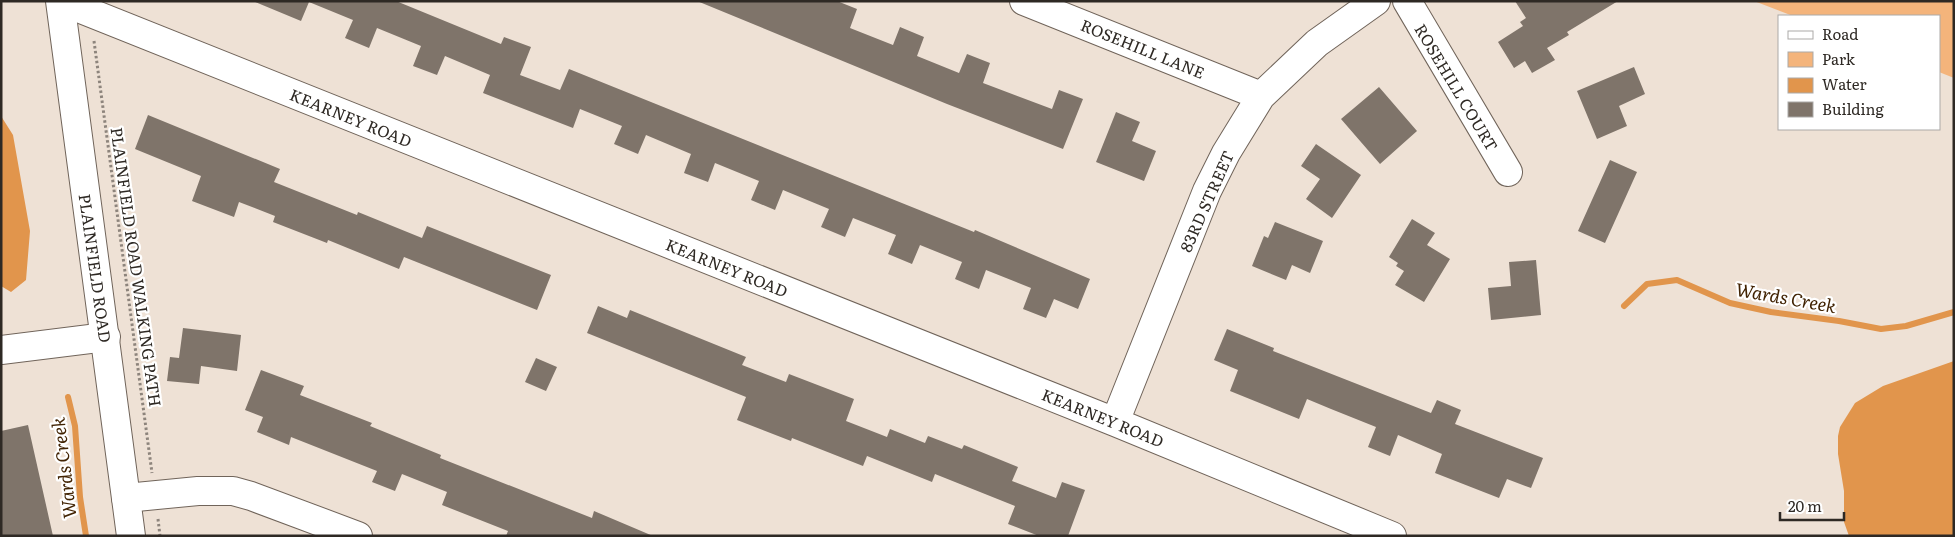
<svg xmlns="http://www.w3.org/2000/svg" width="1955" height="537" font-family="Literata,serif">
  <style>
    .green { fill: #f4b47b }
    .water { fill: #e1954c }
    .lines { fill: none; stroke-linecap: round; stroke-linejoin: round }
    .stream { stroke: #e1954c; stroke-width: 6 }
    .building { fill: #7f746a }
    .minor-casing { stroke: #70645a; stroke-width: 30 }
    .major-casing { stroke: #70645a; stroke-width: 30 }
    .path { stroke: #8d847c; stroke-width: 3; stroke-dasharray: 2.5 2.5; stroke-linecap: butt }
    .minor { stroke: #fff; stroke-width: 28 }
    .major { stroke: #fff; stroke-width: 28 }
    .labels { text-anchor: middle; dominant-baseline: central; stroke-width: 4.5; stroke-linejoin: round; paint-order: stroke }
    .street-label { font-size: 16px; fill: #2e2924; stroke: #fff }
    .water-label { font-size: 18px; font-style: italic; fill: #412303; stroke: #fff }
  </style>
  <rect width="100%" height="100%" fill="#eee1d5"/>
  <path class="green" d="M 1754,1 L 1954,1 L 1954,78 L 1939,72 L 1939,16 L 1793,16 Z"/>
  <path class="water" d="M 1,116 L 13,135 L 30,231 L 26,280 L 11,292 L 1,286 Z
    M 1954,361 L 1954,536 L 1849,536 L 1844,522 L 1844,491 L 1838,454 L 1838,436 L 1840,427 L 1855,403 L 1883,386 Z"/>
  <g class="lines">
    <path class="stream" d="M 1624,306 L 1647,284 L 1677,280 L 1730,303 L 1771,312 L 1839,321 L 1881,329 L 1906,326 L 1954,312
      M 68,397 L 75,426 L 80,497 L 86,536"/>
  </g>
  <path class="building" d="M 253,1 L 396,1 L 501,44 L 504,37 L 531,47 L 520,75 L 560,90 L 569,69 L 974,232 L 975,230 L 1090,279 L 1078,309 L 1054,299 L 1046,318 L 1023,309 L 1031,288 L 986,270 L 979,289 L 955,279 L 962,262 L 920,245 L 912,264 L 888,254 L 896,235 L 853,218 L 845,237 L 821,227 L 829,209 L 783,190 L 775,210 L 751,200 L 759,181 L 715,163 L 708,182 L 684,173 L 691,154 L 646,135 L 638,154 L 614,144 L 622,126 L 580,109 L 573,128 L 483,93 L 490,75 L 445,56 L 437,75 L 413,66 L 421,46 L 377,28 L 369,48 L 345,38 L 353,20 L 309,2 L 301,21 Z
    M 697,1 L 837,1 L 857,9 L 850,28 L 893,45 L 900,27 L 924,37 L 917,56 L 959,73 L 967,54 L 990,63 L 983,83 L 1052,109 L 1059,90 L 1083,99 L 1063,149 L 947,104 Z
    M 1515,1 L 1618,1 L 1567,32 L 1569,35 L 1547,48 L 1555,60 L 1532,73 L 1525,61 L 1514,68 L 1498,42 L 1523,26 L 1520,22 L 1526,18 Z
    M 1634,67 L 1645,94 L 1619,106 L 1627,126 L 1597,139 L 1577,91 Z
    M 1379,87 L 1417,131 L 1380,164 L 1341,119 Z
    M 1116,112 L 1140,122 L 1132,141 L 1156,151 L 1144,181 L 1096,162 Z
    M 148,115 L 280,169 L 274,182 L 357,215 L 358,212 L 422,238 L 427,226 L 551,275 L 537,310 L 404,257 L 399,269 L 328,240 L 327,243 L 273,222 L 275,216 L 239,202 L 234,217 L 192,201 L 201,176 L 135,149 Z
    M 1316,144 L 1361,175 L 1332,218 L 1306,199 L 1320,179 L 1301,166 Z
    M 1610,160 L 1637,172 L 1605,243 L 1578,231 Z
    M 1412,219 L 1435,233 L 1427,245 L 1450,259 L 1424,302 L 1395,285 L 1404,271 L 1396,266 L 1398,263 L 1389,257 Z
    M 1275,222 L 1323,241 L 1310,273 L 1292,265 L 1286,280 L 1252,266 L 1264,236 L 1268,238 Z
    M 1536,260 L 1541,315 L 1491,320 L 1488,288 L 1511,286 L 1509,262 Z
    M 598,306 L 627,318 L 630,310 L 746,357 L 742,365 L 786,382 L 789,374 L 854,399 L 846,421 L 887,437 L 890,429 L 925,443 L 928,436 L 962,449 L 964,445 L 1018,467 L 1012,481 L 1056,498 L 1062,482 L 1085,490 L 1068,536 L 1039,536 L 1008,524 L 1015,506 L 935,474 L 932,482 L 867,456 L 863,466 L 792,438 L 791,441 L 737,420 L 746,397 L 587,333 Z
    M 183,328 L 241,335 L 237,371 L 201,366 L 199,384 L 167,381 L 170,357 L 179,358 Z
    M 1227,329 L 1274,348 L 1273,351 L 1431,413 L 1437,400 L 1461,410 L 1455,424 L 1543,458 L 1531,488 L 1507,479 L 1499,498 L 1435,473 L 1442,454 L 1398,435 L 1390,456 L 1368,447 L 1376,427 L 1331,409 L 1307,399 L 1299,419 L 1230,391 L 1238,370 L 1214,360 Z
    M 536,358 L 557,367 L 546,391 L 525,382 Z
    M 261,370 L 304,386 L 300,395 L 372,423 L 370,426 L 441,455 L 440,458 L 592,518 L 594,511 L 653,536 L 506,536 L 508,531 L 442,505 L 447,492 L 402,474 L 395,491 L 372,482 L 377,471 L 291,437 L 289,445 L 257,432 L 263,417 L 245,410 Z
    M 28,425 L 53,536 L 1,536 L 1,431 Z"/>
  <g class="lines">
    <g class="minor-casing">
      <path id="minor" d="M 61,1 L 1115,422 L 1392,536
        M 1024,1 L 1261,96
        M 1407,1 L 1508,172
        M 1,350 L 106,337
        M 1115,422 L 1207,191 L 1226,153 L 1261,96 L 1317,43 L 1376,1
        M 126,498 L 198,491 L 233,491 L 251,496 L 358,536"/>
    </g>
    <g class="major-casing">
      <path id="major" d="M 60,1 L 131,536"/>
    </g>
    <path class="path" d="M 94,41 L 152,473
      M 158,519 L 160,536"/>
    <use href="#minor" class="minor"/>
    <use href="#major" class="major"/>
  </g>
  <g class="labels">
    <g class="street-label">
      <text transform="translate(1143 48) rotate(22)">ROSEHILL LANE</text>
      <text transform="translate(1457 87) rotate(59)">ROSEHILL COURT</text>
      <text transform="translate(351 117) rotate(22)">KEARNEY ROAD</text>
      <text transform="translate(1206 201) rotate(-66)">83RD STREET</text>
      <text transform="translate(137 267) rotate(82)">PLAINFIELD ROAD WALKING PATH</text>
      <text transform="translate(727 267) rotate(22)">KEARNEY ROAD</text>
      <text transform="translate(96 268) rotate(82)">PLAINFIELD ROAD</text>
      <text transform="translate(1103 417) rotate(22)">KEARNEY ROAD</text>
    </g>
    <g class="water-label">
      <text transform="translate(1786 297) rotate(10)">Wards Creek</text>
      <text transform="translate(63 468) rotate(-97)">Wards Creek</text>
    </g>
  </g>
  <rect width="1955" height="537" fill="none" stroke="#2e2924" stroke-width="5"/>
  <rect x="1778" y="15" width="162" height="115" fill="#ffffff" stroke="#aba9a7"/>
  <rect x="1788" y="31" width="25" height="8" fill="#ffffff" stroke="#aba9a7"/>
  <text x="1822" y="40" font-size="15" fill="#2e2924">Road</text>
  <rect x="1788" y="52" width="25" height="15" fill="#f4b47b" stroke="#aba9a7"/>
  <text x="1822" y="65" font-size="15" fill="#2e2924">Park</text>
  <rect x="1788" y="78" width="25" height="15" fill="#e1954c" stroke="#aba9a7"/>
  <text x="1822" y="90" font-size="15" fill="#2e2924">Water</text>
  <rect x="1788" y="102" width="25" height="15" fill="#7f746a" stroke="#aba9a7"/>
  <text x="1822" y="115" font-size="15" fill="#2e2924">Building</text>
  <path d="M1780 512v8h64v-8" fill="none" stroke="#2e2924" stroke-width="2.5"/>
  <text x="1788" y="512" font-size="15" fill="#2e2924" stroke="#ffffff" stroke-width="4" paint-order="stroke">20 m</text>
</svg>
